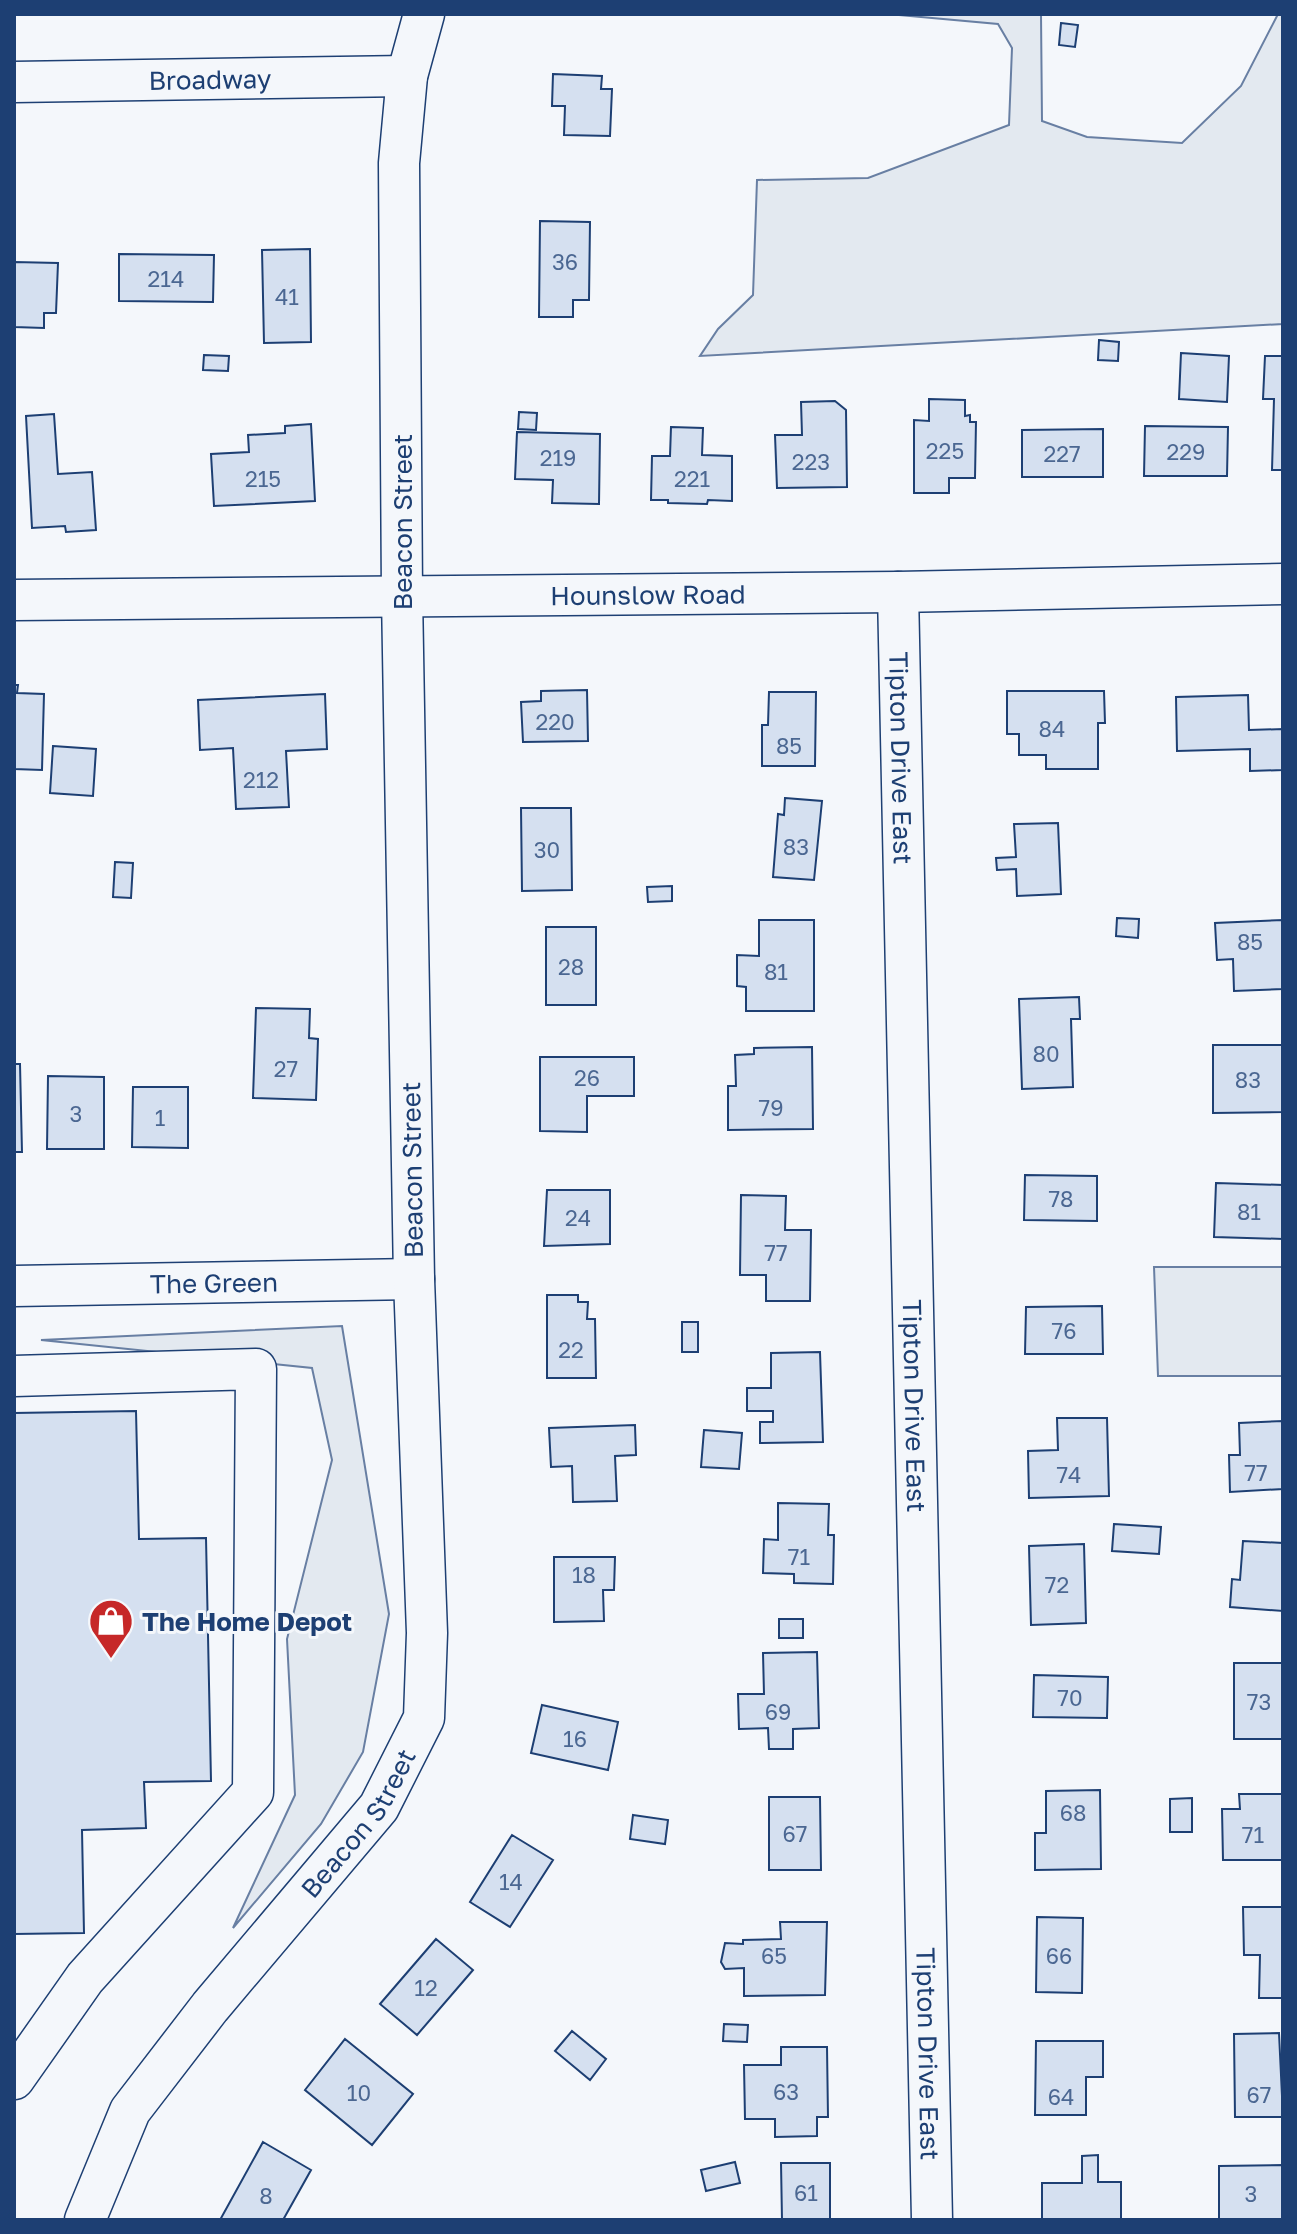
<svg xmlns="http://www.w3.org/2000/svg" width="1297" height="2234" font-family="'Golos Text',sans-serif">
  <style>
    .green { fill: #e3e9f0; stroke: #687fa3; stroke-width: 2 }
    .building { fill: #d5e0f0; stroke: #1d3f73; stroke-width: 2 }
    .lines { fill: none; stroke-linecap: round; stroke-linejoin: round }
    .minor-casing { stroke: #1d3f73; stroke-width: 43 }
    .minor { stroke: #f4f7fb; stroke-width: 40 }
    .labels { text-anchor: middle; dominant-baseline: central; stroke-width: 6; stroke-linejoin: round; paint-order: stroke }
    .number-label { font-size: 22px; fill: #4b6792 }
    .street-label { font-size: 26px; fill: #1d3f73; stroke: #f4f7fb }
    .poi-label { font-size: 26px; font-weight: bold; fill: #1d3f73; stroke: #f4f7fb; text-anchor: start }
  </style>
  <rect width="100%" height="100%" fill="#f4f7fb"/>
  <path class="green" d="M 888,14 L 1041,14 L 1042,121 L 1087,137 L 1182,143 L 1241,86 L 1278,14 L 1283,14 L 1283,324 L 700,356 L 718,329 L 753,295 L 757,180 L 868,178 L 1009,125 L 1012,48 L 998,24 Z
    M 1154,1267 L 1283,1267 L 1283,1376 L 1158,1376 Z
    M 342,1326 L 389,1614 L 363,1752 L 321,1824 L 233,1928 L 295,1795 L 287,1639 L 332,1460 L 312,1368 L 41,1340 Z"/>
  <path class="building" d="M 1061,23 L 1078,25 L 1075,47 L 1059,45 Z
    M 553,74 L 602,76 L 601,89 L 612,89 L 610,136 L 564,135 L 565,106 L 552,106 Z
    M 540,221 L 590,222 L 589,300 L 573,300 L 573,317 L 539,317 Z
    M 310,249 L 311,342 L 264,343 L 262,250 Z
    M 119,254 L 214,255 L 213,302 L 119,301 Z
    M 14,262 L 58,263 L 56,313 L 44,313 L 44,328 L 14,327 Z
    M 1099,340 L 1119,342 L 1118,361 L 1098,360 Z
    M 1181,353 L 1229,356 L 1227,402 L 1179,399 Z
    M 204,355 L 229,356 L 228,371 L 203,370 Z
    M 1265,356 L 1283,356 L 1283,470 L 1272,470 L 1274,399 L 1263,399 Z
    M 929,399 L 965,400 L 965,416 L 970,415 L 970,422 L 976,422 L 975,478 L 949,478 L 949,493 L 914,493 L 914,420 L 929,421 Z
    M 835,401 L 846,410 L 847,487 L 777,488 L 775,435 L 802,435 L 801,402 Z
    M 519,412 L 537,413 L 536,430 L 518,429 Z
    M 54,414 L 58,474 L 92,472 L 96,530 L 66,532 L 65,526 L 32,528 L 26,416 Z
    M 311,424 L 315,501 L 214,506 L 211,454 L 249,452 L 248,435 L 285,433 L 285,426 Z
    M 1145,426 L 1228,427 L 1227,476 L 1144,476 Z
    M 671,427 L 703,428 L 702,455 L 732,456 L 732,501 L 708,500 L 707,504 L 668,503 L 668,500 L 651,500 L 652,456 L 670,456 Z
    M 1103,429 L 1103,477 L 1022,477 L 1022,430 Z
    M 517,432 L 600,434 L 599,504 L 552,503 L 553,480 L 515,479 Z
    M 14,685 L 18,685 L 17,693 L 44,694 L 42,770 L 14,769 Z
    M 587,690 L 588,741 L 523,742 L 521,702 L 541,701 L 541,691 Z
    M 1007,691 L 1104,691 L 1105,723 L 1098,723 L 1098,769 L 1046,769 L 1046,755 L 1019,755 L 1019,734 L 1007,734 Z
    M 769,692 L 816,692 L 815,766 L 762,766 L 762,725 L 768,725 Z
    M 325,694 L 327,749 L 286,751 L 289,807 L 236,809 L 233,748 L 200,750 L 198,700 Z
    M 1248,695 L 1249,730 L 1283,729 L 1283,770 L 1250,771 L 1250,749 L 1177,751 L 1176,697 Z
    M 53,746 L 96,749 L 93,796 L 50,793 Z
    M 785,798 L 822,801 L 814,880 L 773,877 L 778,814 L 784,815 Z
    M 521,808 L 571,808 L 572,890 L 522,891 Z
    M 1058,823 L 1061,894 L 1017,896 L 1016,869 L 997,870 L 996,858 L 1016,857 L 1014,824 Z
    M 115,862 L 133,863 L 131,898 L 113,897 Z
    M 672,886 L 672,901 L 648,902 L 647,887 Z
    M 1117,918 L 1139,919 L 1138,938 L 1116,936 Z
    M 759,920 L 814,920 L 814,1011 L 746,1011 L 746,987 L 737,986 L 737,955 L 759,956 Z
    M 1283,920 L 1283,989 L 1234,991 L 1233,959 L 1217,960 L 1215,923 Z
    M 546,927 L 596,927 L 596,1005 L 546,1005 Z
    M 1079,997 L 1080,1019 L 1071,1019 L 1073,1087 L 1022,1089 L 1019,999 Z
    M 256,1008 L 310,1009 L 309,1038 L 318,1039 L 316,1100 L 253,1098 Z
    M 1213,1045 L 1283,1045 L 1283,1112 L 1213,1113 Z
    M 812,1047 L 813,1129 L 728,1130 L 728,1086 L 736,1086 L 735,1055 L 754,1054 L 754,1048 Z
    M 540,1057 L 634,1057 L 634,1096 L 587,1096 L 587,1132 L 540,1131 Z
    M 14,1064 L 20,1064 L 22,1152 L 14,1152 Z
    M 48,1076 L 104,1077 L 104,1149 L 47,1149 Z
    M 133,1087 L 188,1087 L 188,1148 L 132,1147 Z
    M 1025,1175 L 1097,1176 L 1097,1221 L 1024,1220 Z
    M 1216,1183 L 1283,1185 L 1283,1239 L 1214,1237 Z
    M 547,1190 L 610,1190 L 610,1244 L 544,1246 Z
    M 741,1195 L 786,1196 L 785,1230 L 811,1230 L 810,1301 L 766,1301 L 766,1275 L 740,1275 Z
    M 547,1295 L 578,1295 L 578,1302 L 588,1302 L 587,1319 L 595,1319 L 596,1378 L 547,1378 Z
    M 1102,1306 L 1103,1354 L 1025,1354 L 1026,1307 Z
    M 682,1322 L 698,1322 L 698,1352 L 682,1352 Z
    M 820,1352 L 823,1442 L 760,1443 L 760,1422 L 773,1422 L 773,1411 L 747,1411 L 747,1388 L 771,1388 L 771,1353 Z
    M 136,1411 L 139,1539 L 206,1538 L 211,1781 L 144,1782 L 146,1828 L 82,1830 L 84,1933 L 14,1934 L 14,1413 Z
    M 1057,1418 L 1107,1418 L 1109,1496 L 1029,1498 L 1028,1451 L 1058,1450 Z
    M 1283,1421 L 1283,1489 L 1230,1492 L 1229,1455 L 1240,1455 L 1239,1423 Z
    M 635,1425 L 636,1455 L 615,1456 L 617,1501 L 573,1502 L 572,1466 L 551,1467 L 549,1428 Z
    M 704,1430 L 742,1433 L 739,1469 L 701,1467 Z
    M 778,1503 L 829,1504 L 828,1535 L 834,1535 L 833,1584 L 794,1583 L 794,1574 L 763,1573 L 764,1539 L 778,1540 Z
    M 1114,1524 L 1161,1527 L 1159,1554 L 1112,1551 Z
    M 1243,1541 L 1283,1543 L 1283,1611 L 1230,1607 L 1232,1579 L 1240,1580 Z
    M 1084,1544 L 1086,1623 L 1031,1625 L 1029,1546 Z
    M 554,1557 L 615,1557 L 614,1590 L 603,1590 L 604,1621 L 554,1622 Z
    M 779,1619 L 803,1619 L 803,1638 L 779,1638 Z
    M 817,1652 L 819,1728 L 793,1729 L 793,1749 L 769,1749 L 768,1728 L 739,1729 L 738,1694 L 764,1694 L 763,1653 Z
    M 1234,1663 L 1283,1663 L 1283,1739 L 1234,1739 Z
    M 1034,1675 L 1108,1677 L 1107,1718 L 1033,1717 Z
    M 542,1705 L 618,1722 L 608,1770 L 531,1753 Z
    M 1100,1790 L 1101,1869 L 1035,1870 L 1035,1833 L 1046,1833 L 1046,1791 Z
    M 1239,1794 L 1283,1794 L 1283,1860 L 1223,1860 L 1222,1809 L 1240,1809 Z
    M 769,1797 L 820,1797 L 821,1870 L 769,1870 Z
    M 1192,1798 L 1192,1832 L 1170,1832 L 1170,1799 Z
    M 633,1815 L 668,1820 L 665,1844 L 630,1839 Z
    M 512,1835 L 553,1860 L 510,1927 L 470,1902 Z
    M 1243,1907 L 1283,1907 L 1283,1998 L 1259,1998 L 1260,1955 L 1244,1955 Z
    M 1037,1917 L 1083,1918 L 1082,1993 L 1036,1992 Z
    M 780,1922 L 827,1922 L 825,1995 L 744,1996 L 744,1968 L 725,1969 L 721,1962 L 725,1943 L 743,1944 L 743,1940 L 781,1939 Z
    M 436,1939 L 473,1970 L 417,2035 L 380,2004 Z
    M 724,2024 L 748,2025 L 747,2042 L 723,2041 Z
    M 572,2031 L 606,2059 L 590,2080 L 555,2051 Z
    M 1279,2033 L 1283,2117 L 1235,2117 L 1234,2034 Z
    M 345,2039 L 413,2094 L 372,2145 L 305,2090 Z
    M 1036,2041 L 1103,2041 L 1103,2077 L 1086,2077 L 1086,2115 L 1035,2115 Z
    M 781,2047 L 827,2047 L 828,2117 L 817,2117 L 817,2136 L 775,2137 L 775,2119 L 745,2119 L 744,2065 L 781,2065 Z
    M 263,2142 L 311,2170 L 283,2220 L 220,2220 Z
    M 1098,2155 L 1098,2182 L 1121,2182 L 1121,2220 L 1042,2220 L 1042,2183 L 1082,2183 L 1082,2156 Z
    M 735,2162 L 740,2183 L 706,2191 L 701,2170 Z
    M 781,2163 L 830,2163 L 830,2220 L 782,2220 Z
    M 1283,2165 L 1283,2220 L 1219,2220 L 1219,2166 Z"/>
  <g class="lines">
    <g class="minor-casing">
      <g id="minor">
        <path id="s1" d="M 14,82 L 407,76"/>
        <path id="s2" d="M 898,592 L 932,2220"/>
        <path id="s3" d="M 14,600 L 898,592 L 1283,584"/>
        <path id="s4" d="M 14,1286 L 414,1279"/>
        <path d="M 14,1376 L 256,1369 L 253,1792 L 85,1978 L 14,2079"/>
        <path id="s5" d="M 85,2220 L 130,2111 L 210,2007 L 379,1807 L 424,1718 L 427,1633 L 414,1279 L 402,595 L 399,163 L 407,76 L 424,14"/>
      </g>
    </g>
    <use href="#minor" class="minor"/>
  </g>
  <defs>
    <g id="shop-pin" transform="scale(2.3)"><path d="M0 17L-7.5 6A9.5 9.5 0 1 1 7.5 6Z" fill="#c62828" stroke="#f4f7fb"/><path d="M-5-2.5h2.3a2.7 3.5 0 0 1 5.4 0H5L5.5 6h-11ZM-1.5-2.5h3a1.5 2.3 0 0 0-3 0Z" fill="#fff"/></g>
  </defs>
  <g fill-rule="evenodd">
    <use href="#shop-pin" x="111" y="1621"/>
  </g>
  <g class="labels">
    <g class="number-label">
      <text x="565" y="261">36</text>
      <text x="166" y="278">214</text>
      <text x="287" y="296">41</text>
      <text x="945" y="450">225</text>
      <text x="1186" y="451">229</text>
      <text x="1062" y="453">227</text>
      <text x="558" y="457">219</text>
      <text x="811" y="461">223</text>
      <text x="263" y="478">215</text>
      <text x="692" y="478">221</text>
      <text x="555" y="721">220</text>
      <text x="1052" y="728">84</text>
      <text x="789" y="745">85</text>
      <text x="261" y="779">212</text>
      <text x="796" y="846">83</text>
      <text x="547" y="849">30</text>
      <text x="1250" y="941">85</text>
      <text x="571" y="966">28</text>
      <text x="776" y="971">81</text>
      <text x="1046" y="1053">80</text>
      <text x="286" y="1068">27</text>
      <text x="587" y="1077">26</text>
      <text x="1248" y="1079">83</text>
      <text x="771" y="1107">79</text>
      <text x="76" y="1113">3</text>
      <text x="160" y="1117">1</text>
      <text x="1061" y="1198">78</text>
      <text x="1249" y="1211">81</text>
      <text x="578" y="1217">24</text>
      <text x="776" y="1252">77</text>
      <text x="1064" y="1330">76</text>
      <text x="571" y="1349">22</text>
      <text x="1256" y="1472">77</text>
      <text x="1069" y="1474">74</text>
      <text x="799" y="1556">71</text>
      <text x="584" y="1574">18</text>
      <text x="1057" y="1584">72</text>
      <text x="1070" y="1697">70</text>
      <text x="1259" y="1701">73</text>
      <text x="778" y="1711">69</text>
      <text x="575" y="1738">16</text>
      <text x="1073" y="1812">68</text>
      <text x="795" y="1833">67</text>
      <text x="1253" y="1834">71</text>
      <text x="511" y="1881">14</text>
      <text x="774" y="1955">65</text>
      <text x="1059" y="1955">66</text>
      <text x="426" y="1987">12</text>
      <text x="786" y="2091">63</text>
      <text x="359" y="2092">10</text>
      <text x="1259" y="2094">67</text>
      <text x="1061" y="2096">64</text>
      <text x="806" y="2192">61</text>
      <text x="1251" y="2193">3</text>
      <text x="266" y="2195">8</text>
    </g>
    <g class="street-label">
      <text stroke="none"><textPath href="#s1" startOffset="196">Broadway</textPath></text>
      <text transform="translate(402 522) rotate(-90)">Beacon Street</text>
      <text stroke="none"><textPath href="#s3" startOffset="634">Hounslow Road</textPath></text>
      <text stroke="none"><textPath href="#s2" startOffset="166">Tipton Drive East</textPath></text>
      <text transform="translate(412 1170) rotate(-91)">Beacon Street</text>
      <text stroke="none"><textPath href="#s4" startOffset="200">The Green</textPath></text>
      <text stroke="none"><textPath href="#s2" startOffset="814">Tipton Drive East</textPath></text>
      <text stroke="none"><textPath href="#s5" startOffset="486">Beacon Street</textPath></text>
      <text stroke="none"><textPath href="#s2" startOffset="1462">Tipton Drive East</textPath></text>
    </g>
    <g class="poi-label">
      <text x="142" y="1621">The Home Depot</text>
    </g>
  </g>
  <rect width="1297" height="2234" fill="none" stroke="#1d3f73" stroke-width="32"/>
</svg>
